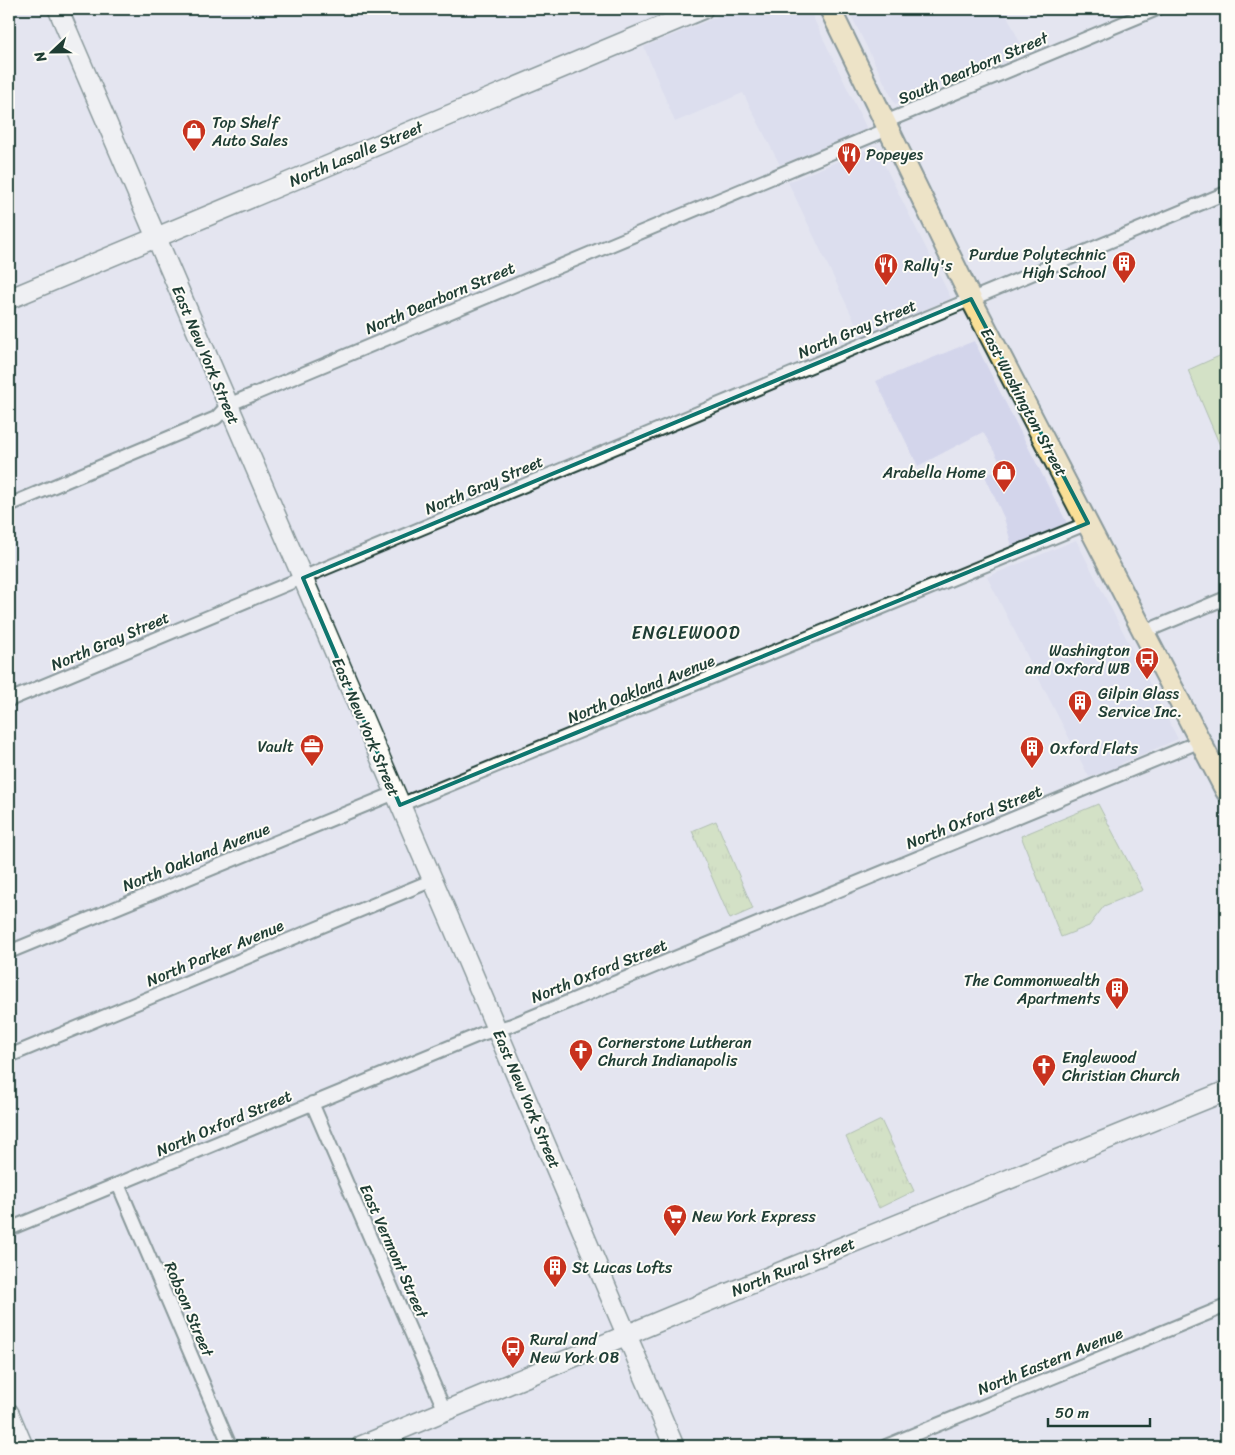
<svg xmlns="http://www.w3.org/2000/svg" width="1235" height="1455" font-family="Sriracha,sans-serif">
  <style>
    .built { fill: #d3d5eb }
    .park { fill: url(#park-tufts); stroke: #6f8c64 }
    .pitch { fill: #bfdb93; stroke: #6f8c64 }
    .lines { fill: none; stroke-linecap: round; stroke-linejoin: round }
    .street-casing { stroke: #1f3d34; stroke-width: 16 }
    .secondary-casing { stroke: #1f3d34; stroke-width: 22 }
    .primary-casing { stroke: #1f3d34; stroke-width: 24 }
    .street { stroke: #fdfcf7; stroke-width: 12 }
    .secondary { stroke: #fdfcf7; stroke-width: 19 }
    .primary { stroke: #f9df96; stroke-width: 20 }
    .marked { fill: none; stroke: #0f766e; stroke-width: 4; stroke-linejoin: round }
    .labels { text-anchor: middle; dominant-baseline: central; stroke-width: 4; stroke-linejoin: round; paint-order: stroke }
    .street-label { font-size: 16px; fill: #1f3d34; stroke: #fdfcf7 }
    .poi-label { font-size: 16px; fill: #1f3d34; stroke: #fdfcf7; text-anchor: start }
    .neighbourhood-label { font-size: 18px; letter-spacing: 1px; fill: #1f3d34; stroke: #fdfcf7 }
  </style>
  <defs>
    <pattern id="park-tufts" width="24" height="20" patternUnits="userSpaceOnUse" patternTransform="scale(1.25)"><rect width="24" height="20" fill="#bfdb93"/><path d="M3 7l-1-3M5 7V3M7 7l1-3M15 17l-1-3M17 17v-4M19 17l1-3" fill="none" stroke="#a4bd7f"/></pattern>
  </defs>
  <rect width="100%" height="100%" fill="#e4e5f0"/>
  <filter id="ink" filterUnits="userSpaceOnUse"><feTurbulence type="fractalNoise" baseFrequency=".02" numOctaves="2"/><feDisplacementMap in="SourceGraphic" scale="10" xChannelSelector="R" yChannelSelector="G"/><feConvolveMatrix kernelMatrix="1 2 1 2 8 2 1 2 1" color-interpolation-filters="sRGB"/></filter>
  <g filter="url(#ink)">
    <path class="built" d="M 736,9 L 809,9 L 867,129 L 780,165 L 743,93 L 675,122 L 644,47 Z
      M 848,9 L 1004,9 L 1024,51 L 895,104 Z
      M 875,146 L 951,298 L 862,337 L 788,182 Z
      M 974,341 L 1067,523 L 1012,546 L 1004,518 L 985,476 L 1003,467 L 983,432 L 918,466 L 876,381 Z
      M 1076,540 L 1178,739 L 1122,763 L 1120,767 L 1089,777 L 987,577 Z"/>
    <path class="park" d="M 1098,804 L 1143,890 L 1104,906 L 1089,926 L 1061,937 L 1021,836 Z
      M 716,821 L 753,909 L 730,919 L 692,831 Z
      M 881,1120 L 914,1191 L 879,1208 L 846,1137 Z"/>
    <path class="pitch" d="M 1226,353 L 1226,455 L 1224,455 L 1188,370 Z"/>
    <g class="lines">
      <g class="street-casing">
        <path id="street" d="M 885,122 L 1157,9
          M 9,505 L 216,418 L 228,405 L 888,129
          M 1144,632 L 1226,598
          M 9,700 L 1226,193
          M 400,805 L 1088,523
          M 9,952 L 395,793
          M 9,1056 L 433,880
          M 312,1103 L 445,1411
          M 118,1184 L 230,1446
          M 9,1229 L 481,1034 L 512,1025 L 1201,741
          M 886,1446 L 1226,1306"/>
      </g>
      <g class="secondary-casing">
        <path id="secondary" d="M 58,9 L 450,920 L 674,1446
          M 9,299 L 703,9
          M 9,1413 L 23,1446
          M 361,1446 L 672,1316 L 1226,1091"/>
      </g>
      <g class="primary-casing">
        <path id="primary" d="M 830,9 L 971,299 L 1226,791"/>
      </g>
      <use href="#street" class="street"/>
      <use href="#secondary" class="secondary"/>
      <use href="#primary" class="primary"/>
    </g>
  </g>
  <path d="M0 0H1235V1455H0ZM 971,299 L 1088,523 L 400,805 L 303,578 Z" fill="#e4e5f0" fill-opacity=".55" fill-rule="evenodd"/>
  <path class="marked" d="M 971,299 L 1088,523 L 400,805 L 303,578 Z"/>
  <defs>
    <g id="shop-pin" transform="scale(1.25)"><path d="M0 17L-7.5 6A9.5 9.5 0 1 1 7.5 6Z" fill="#c8321e" stroke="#fdfcf7"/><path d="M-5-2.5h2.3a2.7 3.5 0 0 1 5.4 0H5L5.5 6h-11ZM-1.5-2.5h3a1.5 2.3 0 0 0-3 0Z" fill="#fff"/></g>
    <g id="restaurant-pin" transform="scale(1.25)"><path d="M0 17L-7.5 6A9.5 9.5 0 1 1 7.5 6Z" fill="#c8321e" stroke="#fdfcf7"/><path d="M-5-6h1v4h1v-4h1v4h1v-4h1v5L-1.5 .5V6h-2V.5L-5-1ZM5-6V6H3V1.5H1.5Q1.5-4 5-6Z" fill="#fff"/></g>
    <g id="building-pin" transform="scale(1.25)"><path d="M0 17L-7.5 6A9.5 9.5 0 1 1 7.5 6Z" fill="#c8321e" stroke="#fdfcf7"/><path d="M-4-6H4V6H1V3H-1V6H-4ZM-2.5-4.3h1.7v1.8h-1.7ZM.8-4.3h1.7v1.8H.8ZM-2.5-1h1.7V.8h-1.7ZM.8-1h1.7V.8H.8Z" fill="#fff"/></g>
    <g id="bus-pin" transform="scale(1.25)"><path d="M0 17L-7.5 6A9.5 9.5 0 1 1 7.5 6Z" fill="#c8321e" stroke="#fdfcf7"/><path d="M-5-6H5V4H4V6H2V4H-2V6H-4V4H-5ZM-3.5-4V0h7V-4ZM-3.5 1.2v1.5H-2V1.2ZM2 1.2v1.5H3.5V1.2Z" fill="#fff"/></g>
    <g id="office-pin" transform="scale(1.25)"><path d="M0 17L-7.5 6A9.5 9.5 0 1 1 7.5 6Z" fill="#c8321e" stroke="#fdfcf7"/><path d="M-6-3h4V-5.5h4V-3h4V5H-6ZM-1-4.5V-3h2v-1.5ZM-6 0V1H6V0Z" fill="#fff"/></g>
    <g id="church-pin" transform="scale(1.25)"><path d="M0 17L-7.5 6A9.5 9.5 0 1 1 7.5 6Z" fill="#c8321e" stroke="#fdfcf7"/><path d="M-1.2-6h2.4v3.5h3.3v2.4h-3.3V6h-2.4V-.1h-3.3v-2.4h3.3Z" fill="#fff"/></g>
    <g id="supermarket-pin" transform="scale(1.25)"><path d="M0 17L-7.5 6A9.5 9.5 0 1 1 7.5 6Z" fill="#c8321e" stroke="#fdfcf7"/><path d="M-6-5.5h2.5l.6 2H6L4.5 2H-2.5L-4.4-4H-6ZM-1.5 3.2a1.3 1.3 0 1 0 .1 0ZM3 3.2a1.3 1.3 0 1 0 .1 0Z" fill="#fff"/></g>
  </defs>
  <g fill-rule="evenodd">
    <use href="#shop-pin" x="194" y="131"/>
    <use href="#restaurant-pin" x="849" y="154"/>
    <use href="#building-pin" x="1124" y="263"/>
    <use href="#restaurant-pin" x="886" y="265"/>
    <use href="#shop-pin" x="1004" y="472"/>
    <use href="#bus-pin" x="1147" y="659"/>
    <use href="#building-pin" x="1080" y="702"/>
    <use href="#office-pin" x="312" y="746"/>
    <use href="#building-pin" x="1032" y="748"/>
    <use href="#building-pin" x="1117" y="989"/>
    <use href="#church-pin" x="581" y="1051"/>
    <use href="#church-pin" x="1044" y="1066"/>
    <use href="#supermarket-pin" x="675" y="1216"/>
    <use href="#building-pin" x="555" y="1267"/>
    <use href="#bus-pin" x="513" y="1348"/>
  </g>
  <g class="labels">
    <g class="street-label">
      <text transform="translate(973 68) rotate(-23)">South Dearborn Street</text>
      <text transform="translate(356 154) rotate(-23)">North Lasalle Street</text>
      <text transform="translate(440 298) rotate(-23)">North Dearborn Street</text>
      <text transform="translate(857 329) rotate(-23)">North Gray Street</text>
      <text transform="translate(206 355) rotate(67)">East New York Street</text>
      <text transform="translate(1024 402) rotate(62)">East Washington Street</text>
      <text transform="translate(484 485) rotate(-23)">North Gray Street</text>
      <text transform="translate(110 641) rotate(-23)">North Gray Street</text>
      <text transform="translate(641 689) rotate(-22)">North Oakland Avenue</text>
      <text transform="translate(366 727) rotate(67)">East New York Street</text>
      <text transform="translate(974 817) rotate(-22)">North Oxford Street</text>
      <text transform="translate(196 857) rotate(-22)">North Oakland Avenue</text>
      <text transform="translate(215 953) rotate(-23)">North Parker Avenue</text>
      <text transform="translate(599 971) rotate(-22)">North Oxford Street</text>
      <text transform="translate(527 1099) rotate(67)">East New York Street</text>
      <text transform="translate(224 1123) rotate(-23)">North Oxford Street</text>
      <text transform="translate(394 1251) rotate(66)">East Vermont Street</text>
      <text transform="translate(793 1267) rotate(-22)">North Rural Street</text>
      <text transform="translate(189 1309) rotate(67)">Robson Street</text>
      <text transform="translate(1050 1361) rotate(-22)">North Eastern Avenue</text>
    </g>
    <g class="poi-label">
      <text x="212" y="122">Top Shelf<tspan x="212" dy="18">Auto Sales</tspan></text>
      <text x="866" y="154">Popeyes</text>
      <text x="1106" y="254" text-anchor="end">Purdue Polytechnic<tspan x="1106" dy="18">High School</tspan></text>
      <text x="904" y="265">Rally's</text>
      <text x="986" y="472" text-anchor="end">Arabella Home</text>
      <text x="1130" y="650" text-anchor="end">Washington<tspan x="1130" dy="18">and Oxford WB</tspan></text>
      <text x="1098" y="693">Gilpin Glass<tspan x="1098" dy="18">Service Inc.</tspan></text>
      <text x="294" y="746" text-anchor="end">Vault</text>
      <text x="1050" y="748">Oxford Flats</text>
      <text x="1100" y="980" text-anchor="end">The Commonwealth<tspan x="1100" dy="18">Apartments</tspan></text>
      <text x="598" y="1042">Cornerstone Lutheran<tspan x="598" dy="18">Church Indianapolis</tspan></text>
      <text x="1062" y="1057">Englewood<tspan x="1062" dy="18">Christian Church</tspan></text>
      <text x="692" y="1216">New York Express</text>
      <text x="572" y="1267">St Lucas Lofts</text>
      <text x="530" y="1339">Rural and<tspan x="530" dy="18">New York OB</tspan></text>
    </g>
    <g class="neighbourhood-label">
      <text x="686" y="633">ENGLEWOOD</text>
    </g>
  </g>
  <rect width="1235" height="1455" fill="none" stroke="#fdfcf7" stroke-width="30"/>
  <rect x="15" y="15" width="1205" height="1425" fill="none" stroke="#1f3d34" stroke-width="2" filter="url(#ink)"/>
  <g transform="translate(52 52) rotate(248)" stroke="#fdfcf7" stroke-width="4" paint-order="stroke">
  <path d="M0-4L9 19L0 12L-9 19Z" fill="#1f3d34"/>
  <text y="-8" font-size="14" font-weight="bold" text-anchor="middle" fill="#1f3d34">N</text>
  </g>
  <path d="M1048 1418v8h102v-8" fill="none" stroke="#1f3d34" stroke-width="2.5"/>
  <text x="1055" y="1418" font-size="15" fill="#1f3d34" stroke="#fdfcf7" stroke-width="4" paint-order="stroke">50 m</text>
</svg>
